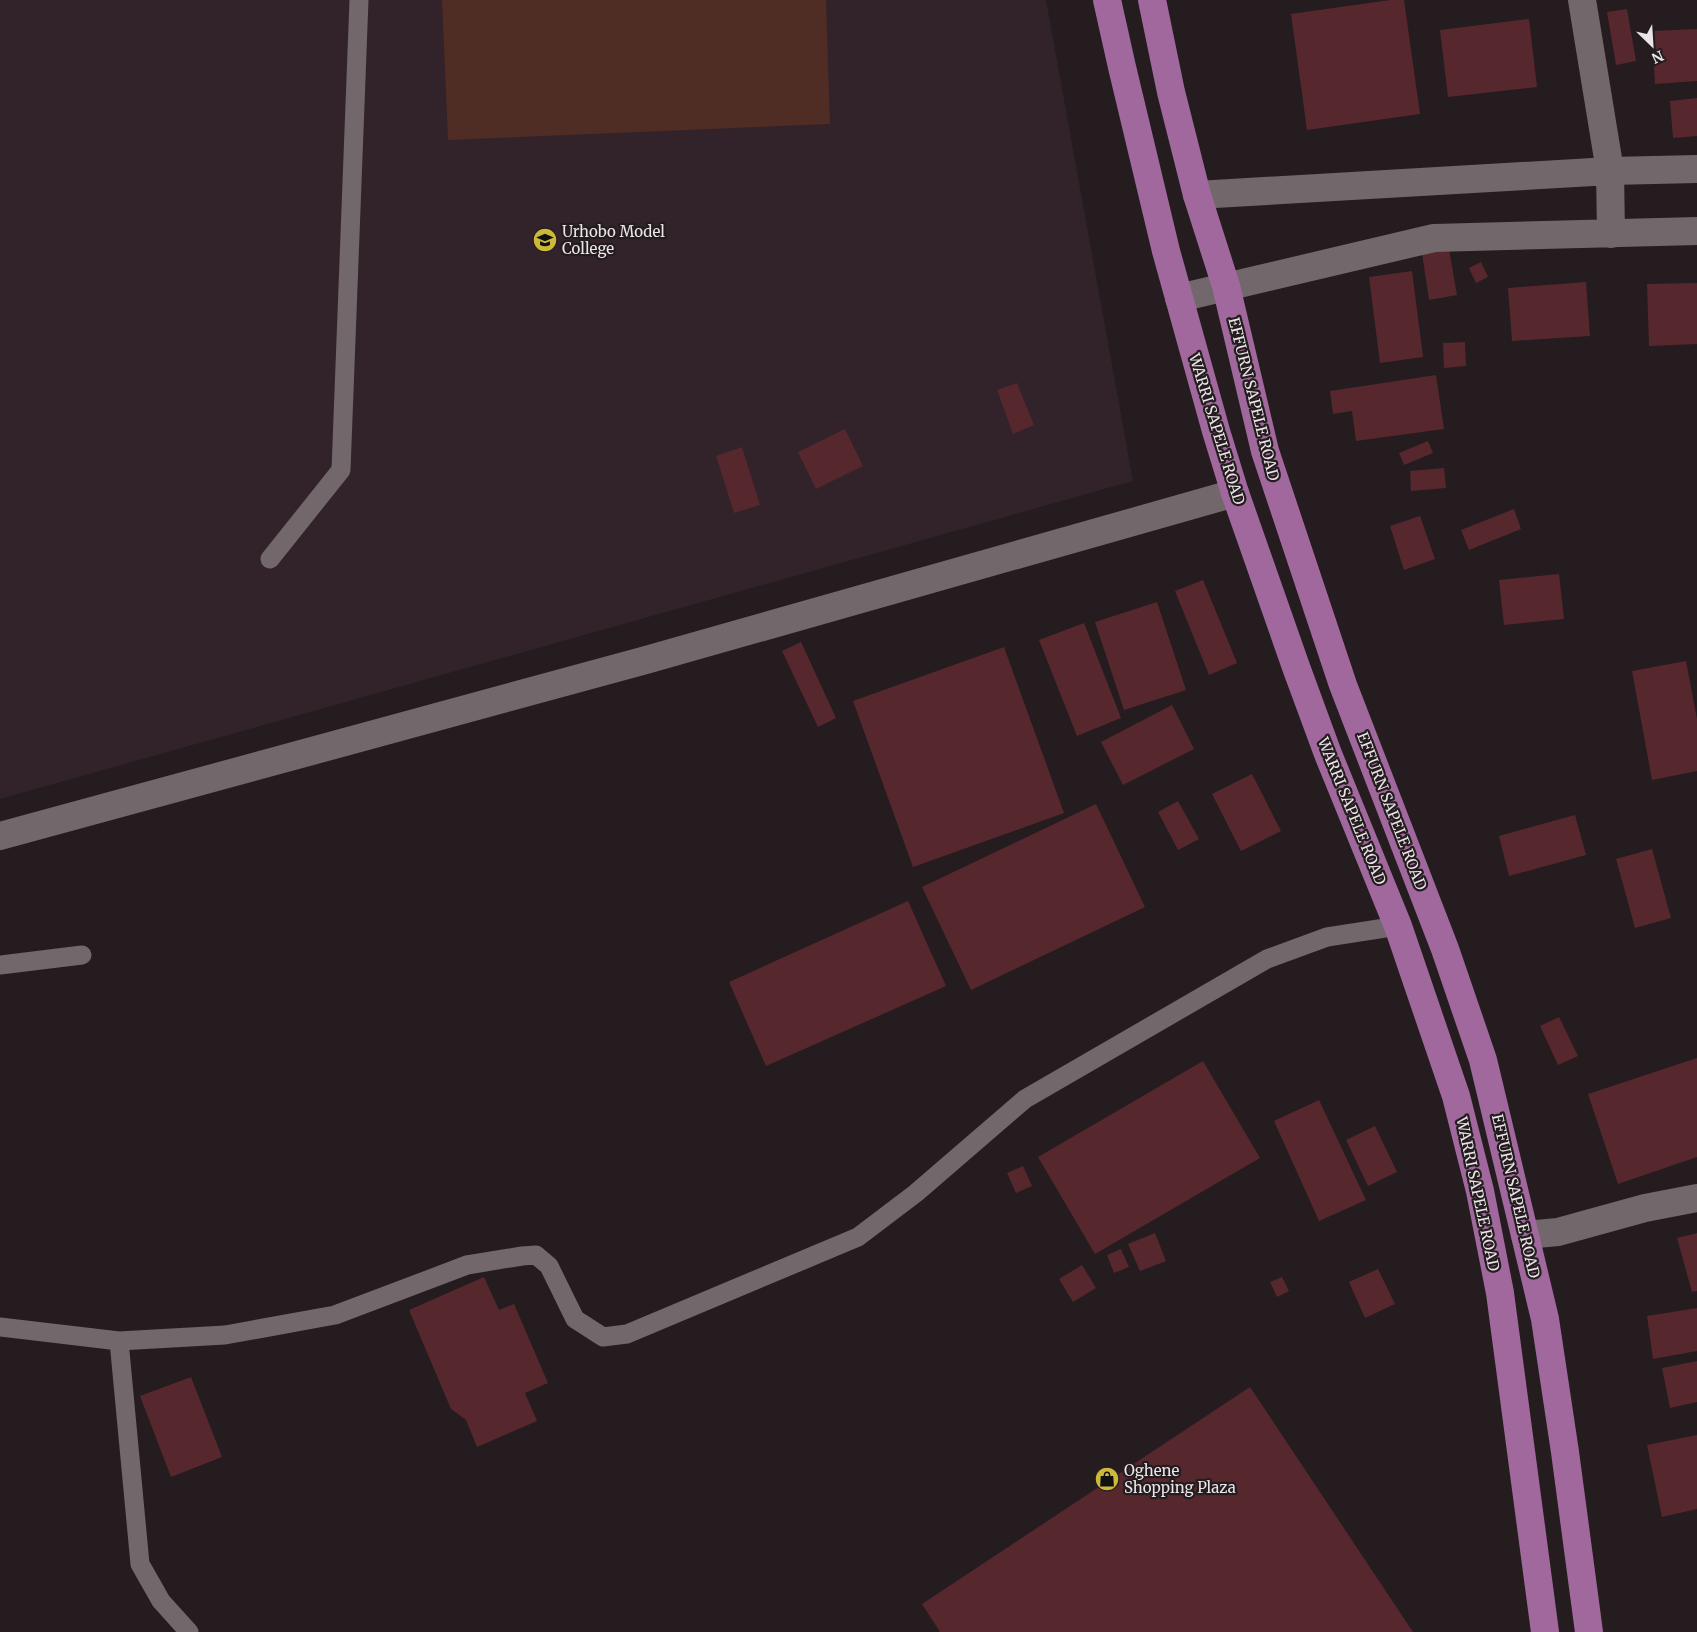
<svg xmlns="http://www.w3.org/2000/svg" width="1697" height="1632" font-family="Merriweather,serif">
  <style>
    .built { fill: #312329 }
    .green { fill: #4f2c24 }
    .building { fill: #57272e }
    .lines { fill: none; stroke-linecap: round; stroke-linejoin: round }
    .service { stroke: #72686c; stroke-width: 19 }
    .minor { stroke: #72686c; stroke-width: 28 }
    .trunk { stroke: #a1689d; stroke-width: 28 }
    .labels { text-anchor: middle; dominant-baseline: central; stroke-width: 4.5; stroke-linejoin: round; paint-order: stroke }
    .poi-label { font-size: 15px; fill: #eae5e7; stroke: #241c1f; text-anchor: start }
    .street-label { font-size: 15px; fill: #eae5e7; stroke: #241c1f }
  </style>
  <rect width="100%" height="100%" fill="#241c1f"/>
  <path class="built" d="M 0,0 L 1046,0 L 1133,481 L 0,799 Z"/>
  <path class="green" d="M 442,0 L 826,0 L 830,124 L 448,140 Z"/>
  <path class="building" d="M 1390,0 L 1404,0 L 1420,114 L 1307,130 L 1291,14 Z
    M 1627,9 L 1636,61 L 1616,65 L 1607,12 Z
    M 1529,19 L 1537,87 L 1448,97 L 1440,30 Z
    M 1697,29 L 1697,81 L 1655,84 L 1652,31 Z
    M 1697,98 L 1697,136 L 1673,138 L 1670,101 Z
    M 1449,249 L 1457,295 L 1429,300 L 1422,253 Z
    M 1481,262 L 1488,277 L 1476,283 L 1469,268 Z
    M 1412,271 L 1423,357 L 1380,363 L 1369,277 Z
    M 1586,282 L 1590,336 L 1512,341 L 1508,288 Z
    M 1697,283 L 1697,344 L 1649,346 L 1647,284 Z
    M 1465,342 L 1466,366 L 1444,368 L 1443,343 Z
    M 1436,375 L 1444,429 L 1356,441 L 1352,411 L 1333,414 L 1330,391 Z
    M 1017,383 L 1034,425 L 1013,434 L 997,390 Z
    M 845,429 L 863,466 L 816,489 L 798,452 Z
    M 1428,441 L 1433,453 L 1404,465 L 1399,453 Z
    M 742,447 L 760,505 L 734,513 L 716,456 Z
    M 1444,468 L 1446,488 L 1411,491 L 1410,471 Z
    M 1514,509 L 1521,529 L 1469,550 L 1461,530 Z
    M 1420,516 L 1435,559 L 1404,570 L 1390,526 Z
    M 1559,574 L 1564,619 L 1504,625 L 1499,580 Z
    M 1203,580 L 1237,663 L 1209,675 L 1175,591 Z
    M 1157,602 L 1186,690 L 1124,710 L 1095,622 Z
    M 1084,623 L 1121,718 L 1077,736 L 1039,640 Z
    M 801,642 L 836,718 L 818,727 L 782,651 Z
    M 1004,647 L 1064,813 L 913,867 L 853,701 Z
    M 1686,661 L 1697,719 L 1697,771 L 1652,780 L 1632,671 Z
    M 1172,705 L 1194,749 L 1123,785 L 1101,742 Z
    M 1252,774 L 1281,831 L 1241,851 L 1212,794 Z
    M 1178,801 L 1199,839 L 1178,850 L 1158,812 Z
    M 1096,804 L 1145,907 L 971,990 L 922,887 Z
    M 1575,815 L 1586,855 L 1509,876 L 1499,836 Z
    M 1652,849 L 1671,918 L 1635,928 L 1616,859 Z
    M 908,901 L 946,986 L 766,1066 L 729,982 Z
    M 1559,1017 L 1578,1056 L 1558,1065 L 1540,1026 Z
    M 1697,1058 L 1697,1157 L 1618,1184 L 1588,1094 Z
    M 1203,1061 L 1260,1158 L 1095,1254 L 1038,1157 Z
    M 1319,1100 L 1366,1200 L 1319,1221 L 1274,1121 Z
    M 1375,1126 L 1397,1172 L 1368,1186 L 1346,1140 Z
    M 1023,1166 L 1032,1186 L 1016,1193 L 1007,1173 Z
    M 1155,1233 L 1166,1261 L 1140,1271 L 1128,1244 Z
    M 1697,1233 L 1697,1291 L 1692,1292 L 1677,1238 Z
    M 1121,1249 L 1129,1267 L 1114,1273 L 1107,1255 Z
    M 1082,1265 L 1096,1288 L 1073,1302 L 1059,1279 Z
    M 1378,1269 L 1395,1304 L 1365,1318 L 1349,1282 Z
    M 484,1277 L 499,1310 L 514,1304 L 548,1383 L 525,1393 L 537,1421 L 477,1447 L 466,1420 L 451,1409 L 409,1310 Z
    M 1282,1277 L 1289,1291 L 1277,1297 L 1270,1282 Z
    M 1697,1308 L 1697,1351 L 1653,1359 L 1647,1316 Z
    M 1697,1361 L 1697,1402 L 1670,1408 L 1662,1368 Z
    M 191,1377 L 222,1457 L 171,1477 L 140,1396 Z
    M 1250,1387 L 1413,1632 L 940,1632 L 922,1604 Z
    M 1697,1435 L 1697,1509 L 1662,1517 L 1647,1445 Z"/>
  <g class="lines">
    <path class="service" d="M 270,559 L 341,470 L 359,0
      M 0,965 L 82,955
      M 0,1327 L 119,1341 L 225,1335 L 335,1315 L 467,1265 L 522,1256 L 536,1255 L 549,1266 L 575,1319 L 603,1337 L 627,1334 L 858,1237 L 916,1193 L 1025,1099 L 1267,959 L 1327,937 L 1398,926
      M 119,1341 L 140,1564 L 161,1601 L 189,1632"/>
    <path class="minor" d="M 1582,0 L 1610,171 L 1611,234
      M 1197,195 L 1610,171 L 1697,169
      M 1179,298 L 1434,238 L 1697,231
      M 0,836 L 646,660 L 1235,493
      M 1525,1235 L 1558,1232 L 1645,1208 L 1697,1198"/>
    <path class="trunk" d="M 1107,0 L 1122,67 L 1166,251 L 1216,431 L 1235,493 L 1296,667 L 1328,754 L 1398,926 L 1456,1096 L 1480,1191 L 1500,1293 L 1545,1632
      M 1152,0 L 1171,92 L 1197,195 L 1226,286 L 1265,451 L 1343,685 L 1445,949 L 1483,1060 L 1545,1319 L 1565,1452 L 1589,1632"/>
  </g>
  <defs>
    <g id="school-disc" transform="scale(1.25)"><circle r="9.5" fill="#cdb938" stroke="#241c1f"/><path d="M0-5L7-2L0 1L-7-2ZM-4 1L0 2.5L4 1V4Q0 6-4 4Z" fill="#111"/></g>
    <g id="shop-disc" transform="scale(1.25)"><circle r="9.5" fill="#cdb938" stroke="#241c1f"/><path d="M-5-2.5h2.3a2.7 3.5 0 0 1 5.4 0H5L5.5 6h-11ZM-1.5-2.5h3a1.5 2.3 0 0 0-3 0Z" fill="#111"/></g>
  </defs>
  <g fill-rule="evenodd">
    <use href="#school-disc" x="545" y="240"/>
    <use href="#shop-disc" x="1107" y="1479"/>
  </g>
  <g class="labels">
    <g class="poi-label">
      <text x="562" y="231">Urhobo Model<tspan x="562" dy="17">College</tspan></text>
      <text x="1124" y="1470">Oghene<tspan x="1124" dy="17">Shopping Plaza</tspan></text>
    </g>
    <g class="street-label">
      <text transform="translate(1254 399) rotate(76)">EFFURN SAPELE ROAD</text>
      <text transform="translate(1217 429) rotate(73)">WARRI SAPELE ROAD</text>
      <text transform="translate(1352 811) rotate(68)">WARRI SAPELE ROAD</text>
      <text transform="translate(1392 811) rotate(69)">EFFURN SAPELE ROAD</text>
      <text transform="translate(1478 1194) rotate(78)">WARRI SAPELE ROAD</text>
      <text transform="translate(1516 1196) rotate(77)">EFFURN SAPELE ROAD</text>
    </g>
  </g>
  <g transform="translate(1652 45) rotate(155)" stroke="#241c1f" stroke-width="4" paint-order="stroke">
  <path d="M0-4L9 19L0 12L-9 19Z" fill="#eae5e7"/>
  <text y="-8" font-size="14" font-weight="bold" text-anchor="middle" fill="#eae5e7">N</text>
  </g>
</svg>
